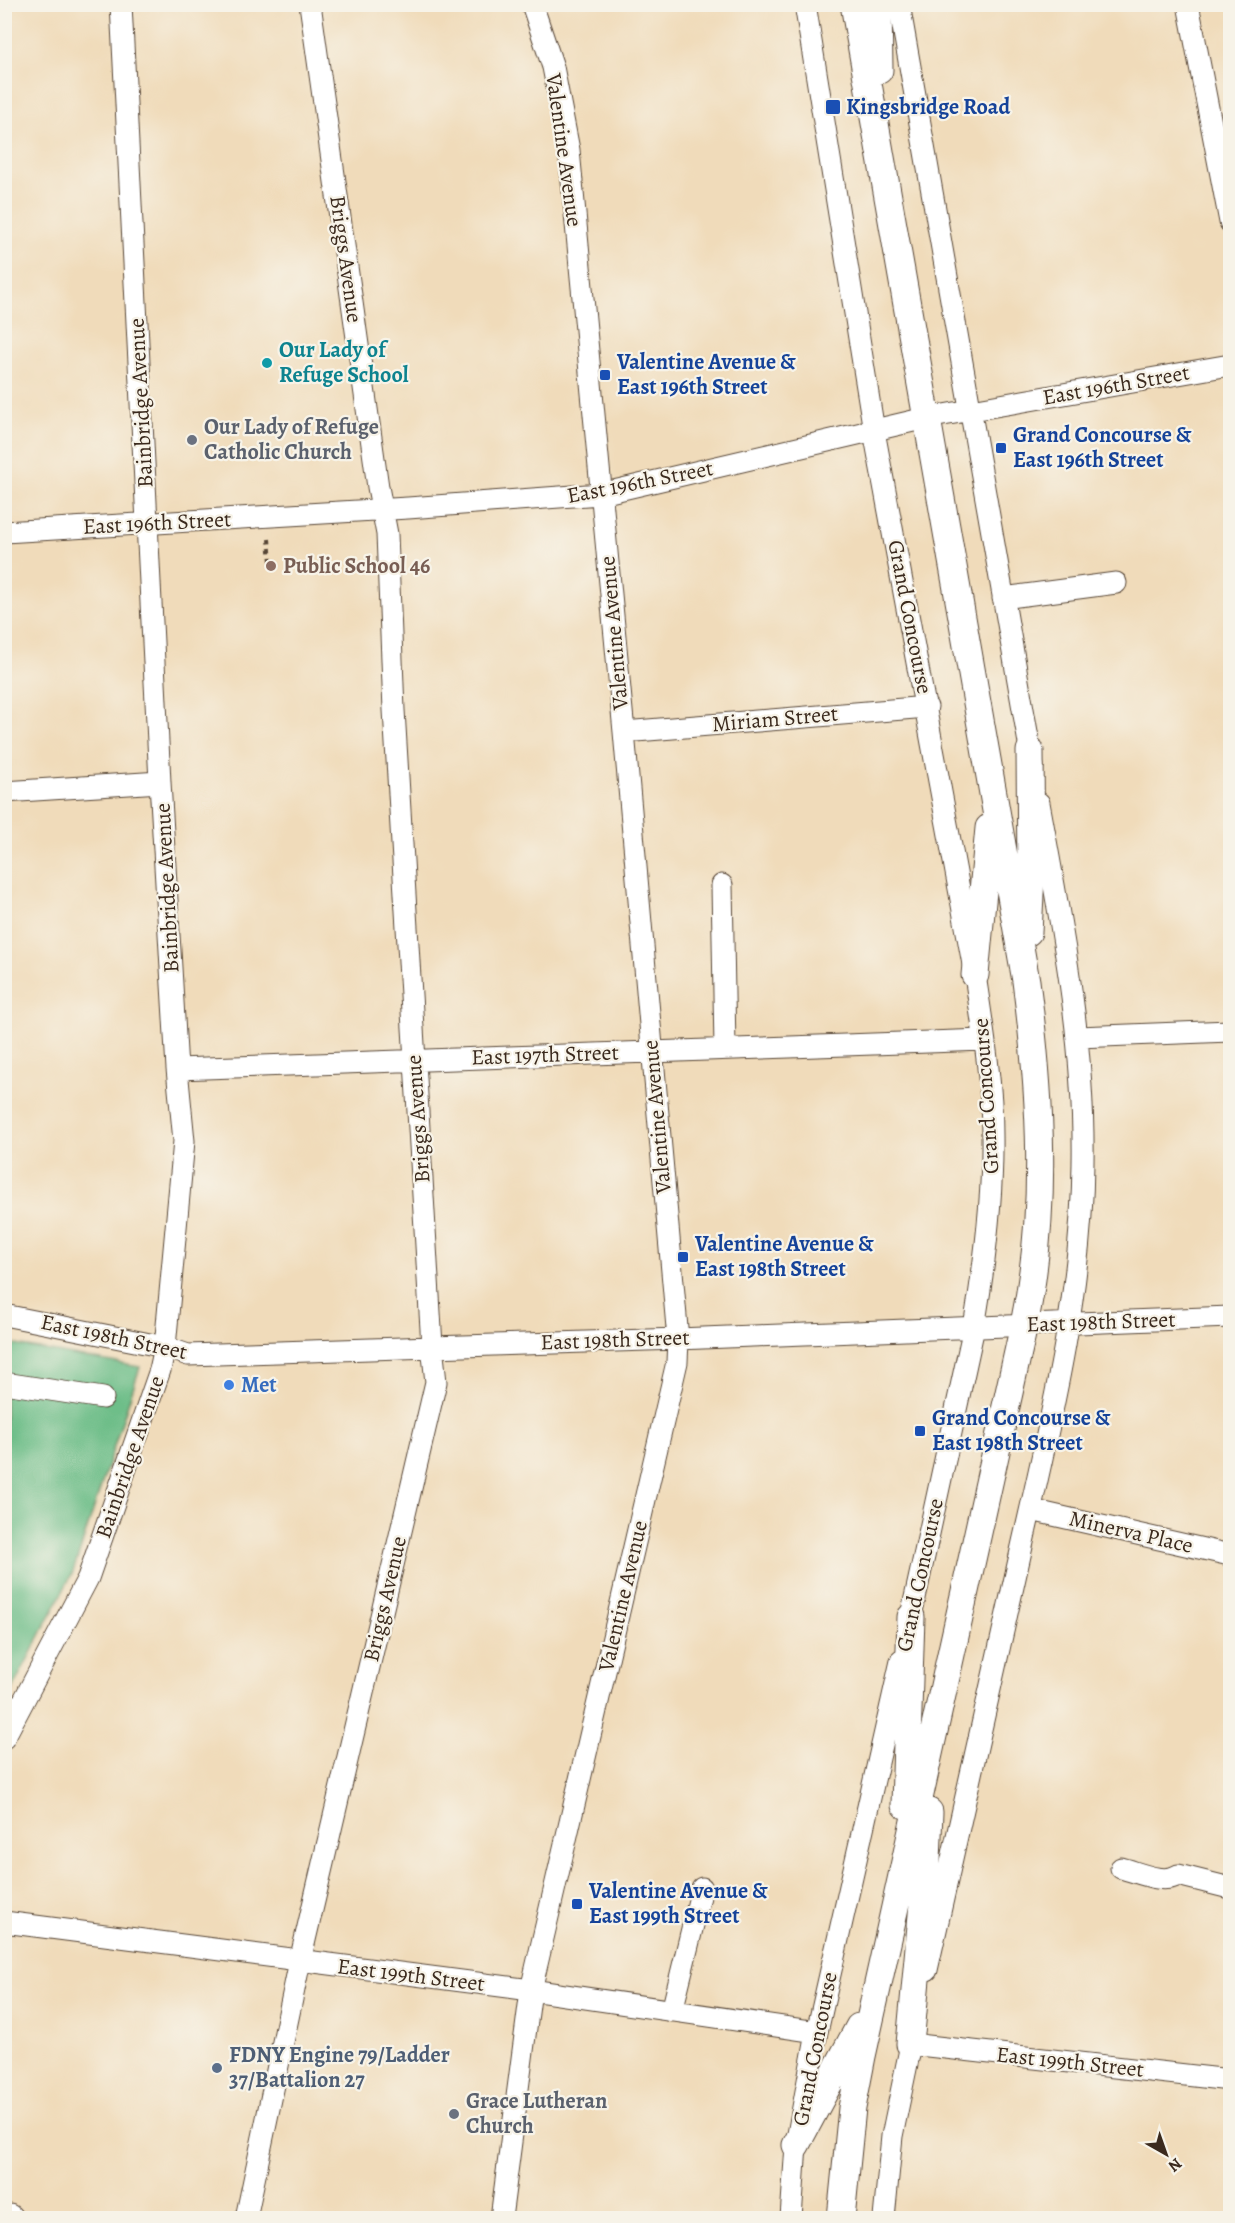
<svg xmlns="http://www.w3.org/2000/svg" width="1235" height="2223" font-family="Alegreya,serif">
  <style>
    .forest { fill: #6ebe89; stroke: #547454; stroke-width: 1.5 }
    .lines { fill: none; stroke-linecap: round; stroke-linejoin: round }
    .minor-casing { stroke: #564535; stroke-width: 23 }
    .major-casing { stroke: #564535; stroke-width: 29 }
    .path { stroke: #564535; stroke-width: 4; stroke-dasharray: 4.5 4.5; stroke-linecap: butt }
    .minor { stroke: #fff; stroke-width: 21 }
    .major { stroke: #fff; stroke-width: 27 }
    .transit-dot { fill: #1a4fb4; stroke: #f7f3e8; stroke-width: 2 }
    .culture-dot { fill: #0f9aa8; stroke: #f7f3e8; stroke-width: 2 }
    .worship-dot { fill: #6b7280; stroke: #f7f3e8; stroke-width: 2 }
    .education-dot { fill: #8d6e63; stroke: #f7f3e8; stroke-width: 2 }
    .shop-dot { fill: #3f7fe0; stroke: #f7f3e8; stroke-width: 2 }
    .service-dot { fill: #5c6f8a; stroke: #f7f3e8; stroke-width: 2 }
    .labels { text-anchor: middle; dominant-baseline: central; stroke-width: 4.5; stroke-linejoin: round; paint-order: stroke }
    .transit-label { font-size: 22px; font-weight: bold; fill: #164399; stroke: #f7f3e8; text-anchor: start }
    .street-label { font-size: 22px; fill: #3b2a1e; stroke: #f7f3e8 }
    .culture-label { font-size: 22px; font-weight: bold; fill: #0d838f; stroke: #f7f3e8; text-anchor: start }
    .worship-label { font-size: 22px; font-weight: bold; fill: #5b616d; stroke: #f7f3e8; text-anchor: start }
    .education-label { font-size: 22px; font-weight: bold; fill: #785e54; stroke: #f7f3e8; text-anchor: start }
    .shop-label { font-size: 22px; font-weight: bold; fill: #366cbe; stroke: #f7f3e8; text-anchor: start }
    .service-label { font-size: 22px; font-weight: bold; fill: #4e5e75; stroke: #f7f3e8; text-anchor: start }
  </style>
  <rect width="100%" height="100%" fill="#f7f3e8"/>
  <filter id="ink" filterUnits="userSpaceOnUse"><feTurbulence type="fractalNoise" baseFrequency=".0167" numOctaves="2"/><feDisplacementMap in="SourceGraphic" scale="12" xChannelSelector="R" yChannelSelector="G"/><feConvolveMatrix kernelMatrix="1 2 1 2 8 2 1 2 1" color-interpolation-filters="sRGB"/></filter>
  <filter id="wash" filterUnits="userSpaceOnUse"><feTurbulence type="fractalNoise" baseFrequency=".008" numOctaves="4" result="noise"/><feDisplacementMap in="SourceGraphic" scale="24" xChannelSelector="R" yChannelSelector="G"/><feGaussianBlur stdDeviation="1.35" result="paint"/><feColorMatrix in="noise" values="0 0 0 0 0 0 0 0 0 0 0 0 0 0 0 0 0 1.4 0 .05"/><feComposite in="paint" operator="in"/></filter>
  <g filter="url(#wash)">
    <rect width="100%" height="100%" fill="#f0dbba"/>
    <path class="forest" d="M 5,1343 L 140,1367 L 73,1572 L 5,1703 Z"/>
  </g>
  <g filter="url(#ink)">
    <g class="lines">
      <g class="minor-casing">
        <path id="minor" d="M 805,4 L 874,431 L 975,975 C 983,1028 992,1081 992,1135 C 993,1200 985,1263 974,1327 L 908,1630
          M 899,4 L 1033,766
          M 1188,4 L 1230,222
          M 4,532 L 408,508 L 601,494 L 926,418 L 1230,365
          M 1003,598 L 1116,583
          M 624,732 L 927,707
          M 4,792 L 160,782
          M 722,885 L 725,1048
          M 1078,1037 L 1230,1031
          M 177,1069 L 984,1040
          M 4,1315 L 165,1347 L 188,1355 L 678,1339 L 1230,1317
          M 4,1383 L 103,1398
          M 1031,1510 L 1230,1555
          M 4,1738 L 88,1578 L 160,1370 L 165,1347 L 184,1141 L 177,1069 L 160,782 L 121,4
          M 1121,1868 C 1138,1872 1163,1885 1178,1875 L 1230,1888
          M 4,1922 L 531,1990 L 817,2032
          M 927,1970 C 958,1830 990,1691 1021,1551 C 1050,1423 1082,1295 1083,1163 C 1085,1041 1061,923 1039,803
          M 672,2011 L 702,1888
          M 910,2044 L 1230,2080
          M 246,2218 L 300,1961 L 436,1382 L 432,1346 L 394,710 L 387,534 L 378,487 L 310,4
          M 501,2218 L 531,1990 L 677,1362 L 678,1339 L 624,732 L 569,150 L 553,67 L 532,4
          M 791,2218 L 796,2145 L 817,2032 L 901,1661
          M 884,2218 L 892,2136 L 914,2030"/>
      </g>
      <g class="major-casing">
        <path id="major" d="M 878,4 L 879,70
          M 1028,932 L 1031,876 L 1030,751
          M 975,975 L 989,828
          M 905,1805 L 911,1617
          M 910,2044 L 927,1861 L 929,1812
          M 796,2145 L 859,2027
          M 4,2218 L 9,2218
          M 841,2218 L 852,2108 L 862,2056 L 1024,1325 C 1048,1211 1041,1096 1026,981 L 854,4"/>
      </g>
      <path class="path" d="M 269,539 L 271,562"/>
      <use href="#minor" class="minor"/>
      <use href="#major" class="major"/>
    </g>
  </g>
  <g class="transit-dot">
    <rect x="825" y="99" width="16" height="16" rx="3"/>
    <rect x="599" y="369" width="12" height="12" rx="3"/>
    <rect x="995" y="442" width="12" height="12" rx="3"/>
    <rect x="677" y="1251" width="12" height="12" rx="3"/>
    <rect x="914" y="1425" width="12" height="12" rx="3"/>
    <rect x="571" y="1898" width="12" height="12" rx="3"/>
  </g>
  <circle class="culture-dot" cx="267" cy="363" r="6"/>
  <g class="worship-dot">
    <circle cx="192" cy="440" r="6"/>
    <circle cx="454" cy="2114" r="6"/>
  </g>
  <circle class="education-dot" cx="271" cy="566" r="6"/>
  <circle class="shop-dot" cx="229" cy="1385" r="6"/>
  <circle class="service-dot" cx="217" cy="2068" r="6"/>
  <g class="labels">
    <g class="transit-label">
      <text x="846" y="107">Kingsbridge Road</text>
      <text x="617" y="362">Valentine Avenue &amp;<tspan x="617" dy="25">East 196th Street</tspan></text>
      <text x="1013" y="435">Grand Concourse &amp;<tspan x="1013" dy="25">East 196th Street</tspan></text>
      <text x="695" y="1244">Valentine Avenue &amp;<tspan x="695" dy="25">East 198th Street</tspan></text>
      <text x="932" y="1418">Grand Concourse &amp;<tspan x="932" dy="25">East 198th Street</tspan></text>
      <text x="589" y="1891">Valentine Avenue &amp;<tspan x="589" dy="25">East 199th Street</tspan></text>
    </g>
    <g class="street-label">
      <text transform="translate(564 150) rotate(82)">Valentine Avenue</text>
      <text transform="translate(346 259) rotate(82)">Briggs Avenue</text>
      <text transform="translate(1116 385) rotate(-10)">East 196th Street</text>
      <text transform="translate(141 403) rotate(-93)">Bainbridge Avenue</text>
      <text transform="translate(640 482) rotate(-11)">East 196th Street</text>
      <text transform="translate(157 523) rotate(-3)">East 196th Street</text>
      <text transform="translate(910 617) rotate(79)">Grand Concourse</text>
      <text transform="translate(614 633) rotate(-95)">Valentine Avenue</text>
      <text transform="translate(775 719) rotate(-5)">Miriam Street</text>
      <text transform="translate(167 888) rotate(-93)">Bainbridge Avenue</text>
      <text transform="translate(545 1055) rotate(-2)">East 197th Street</text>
      <text transform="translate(986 1096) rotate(-94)">Grand Concourse</text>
      <text transform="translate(657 1117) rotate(-95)">Valentine Avenue</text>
      <text transform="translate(418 1119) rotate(-94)">Briggs Avenue</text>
      <text transform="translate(1101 1322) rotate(-2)">East 198th Street</text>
      <text transform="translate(114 1337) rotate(12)">East 198th Street</text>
      <text transform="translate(615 1340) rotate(-2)">East 198th Street</text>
      <text transform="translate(130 1457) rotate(-71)">Bainbridge Avenue</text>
      <text transform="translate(1131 1532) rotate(13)">Minerva Place</text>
      <text transform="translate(920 1575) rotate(-78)">Grand Concourse</text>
      <text transform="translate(623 1596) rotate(-77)">Valentine Avenue</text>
      <text transform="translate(385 1599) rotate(-77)">Briggs Avenue</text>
      <text transform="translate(411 1975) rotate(7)">East 199th Street</text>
      <text transform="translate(815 2049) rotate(-79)">Grand Concourse</text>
      <text transform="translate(1070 2062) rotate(6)">East 199th Street</text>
    </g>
    <g class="culture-label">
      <text x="279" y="350">Our Lady of<tspan x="279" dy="25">Refuge School</tspan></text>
    </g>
    <g class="worship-label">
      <text x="204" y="427">Our Lady of Refuge<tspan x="204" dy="25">Catholic Church</tspan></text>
      <text x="466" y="2101">Grace Lutheran<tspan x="466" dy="25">Church</tspan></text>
    </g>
    <g class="education-label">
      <text x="283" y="566">Public School 46</text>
    </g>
    <g class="shop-label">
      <text x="241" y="1385">Met</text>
    </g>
    <g class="service-label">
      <text x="229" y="2055">FDNY Engine 79/Ladder<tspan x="229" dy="25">37/Battalion 27</tspan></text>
    </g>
  </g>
  <rect width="1235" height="2223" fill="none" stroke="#f7f3e8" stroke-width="24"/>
  <g transform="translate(1166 2154) rotate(140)" stroke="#f7f3e8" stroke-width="4.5" paint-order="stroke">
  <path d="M0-4.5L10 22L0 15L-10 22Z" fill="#3b2a1e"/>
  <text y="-9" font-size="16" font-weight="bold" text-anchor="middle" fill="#3b2a1e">N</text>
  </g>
</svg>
